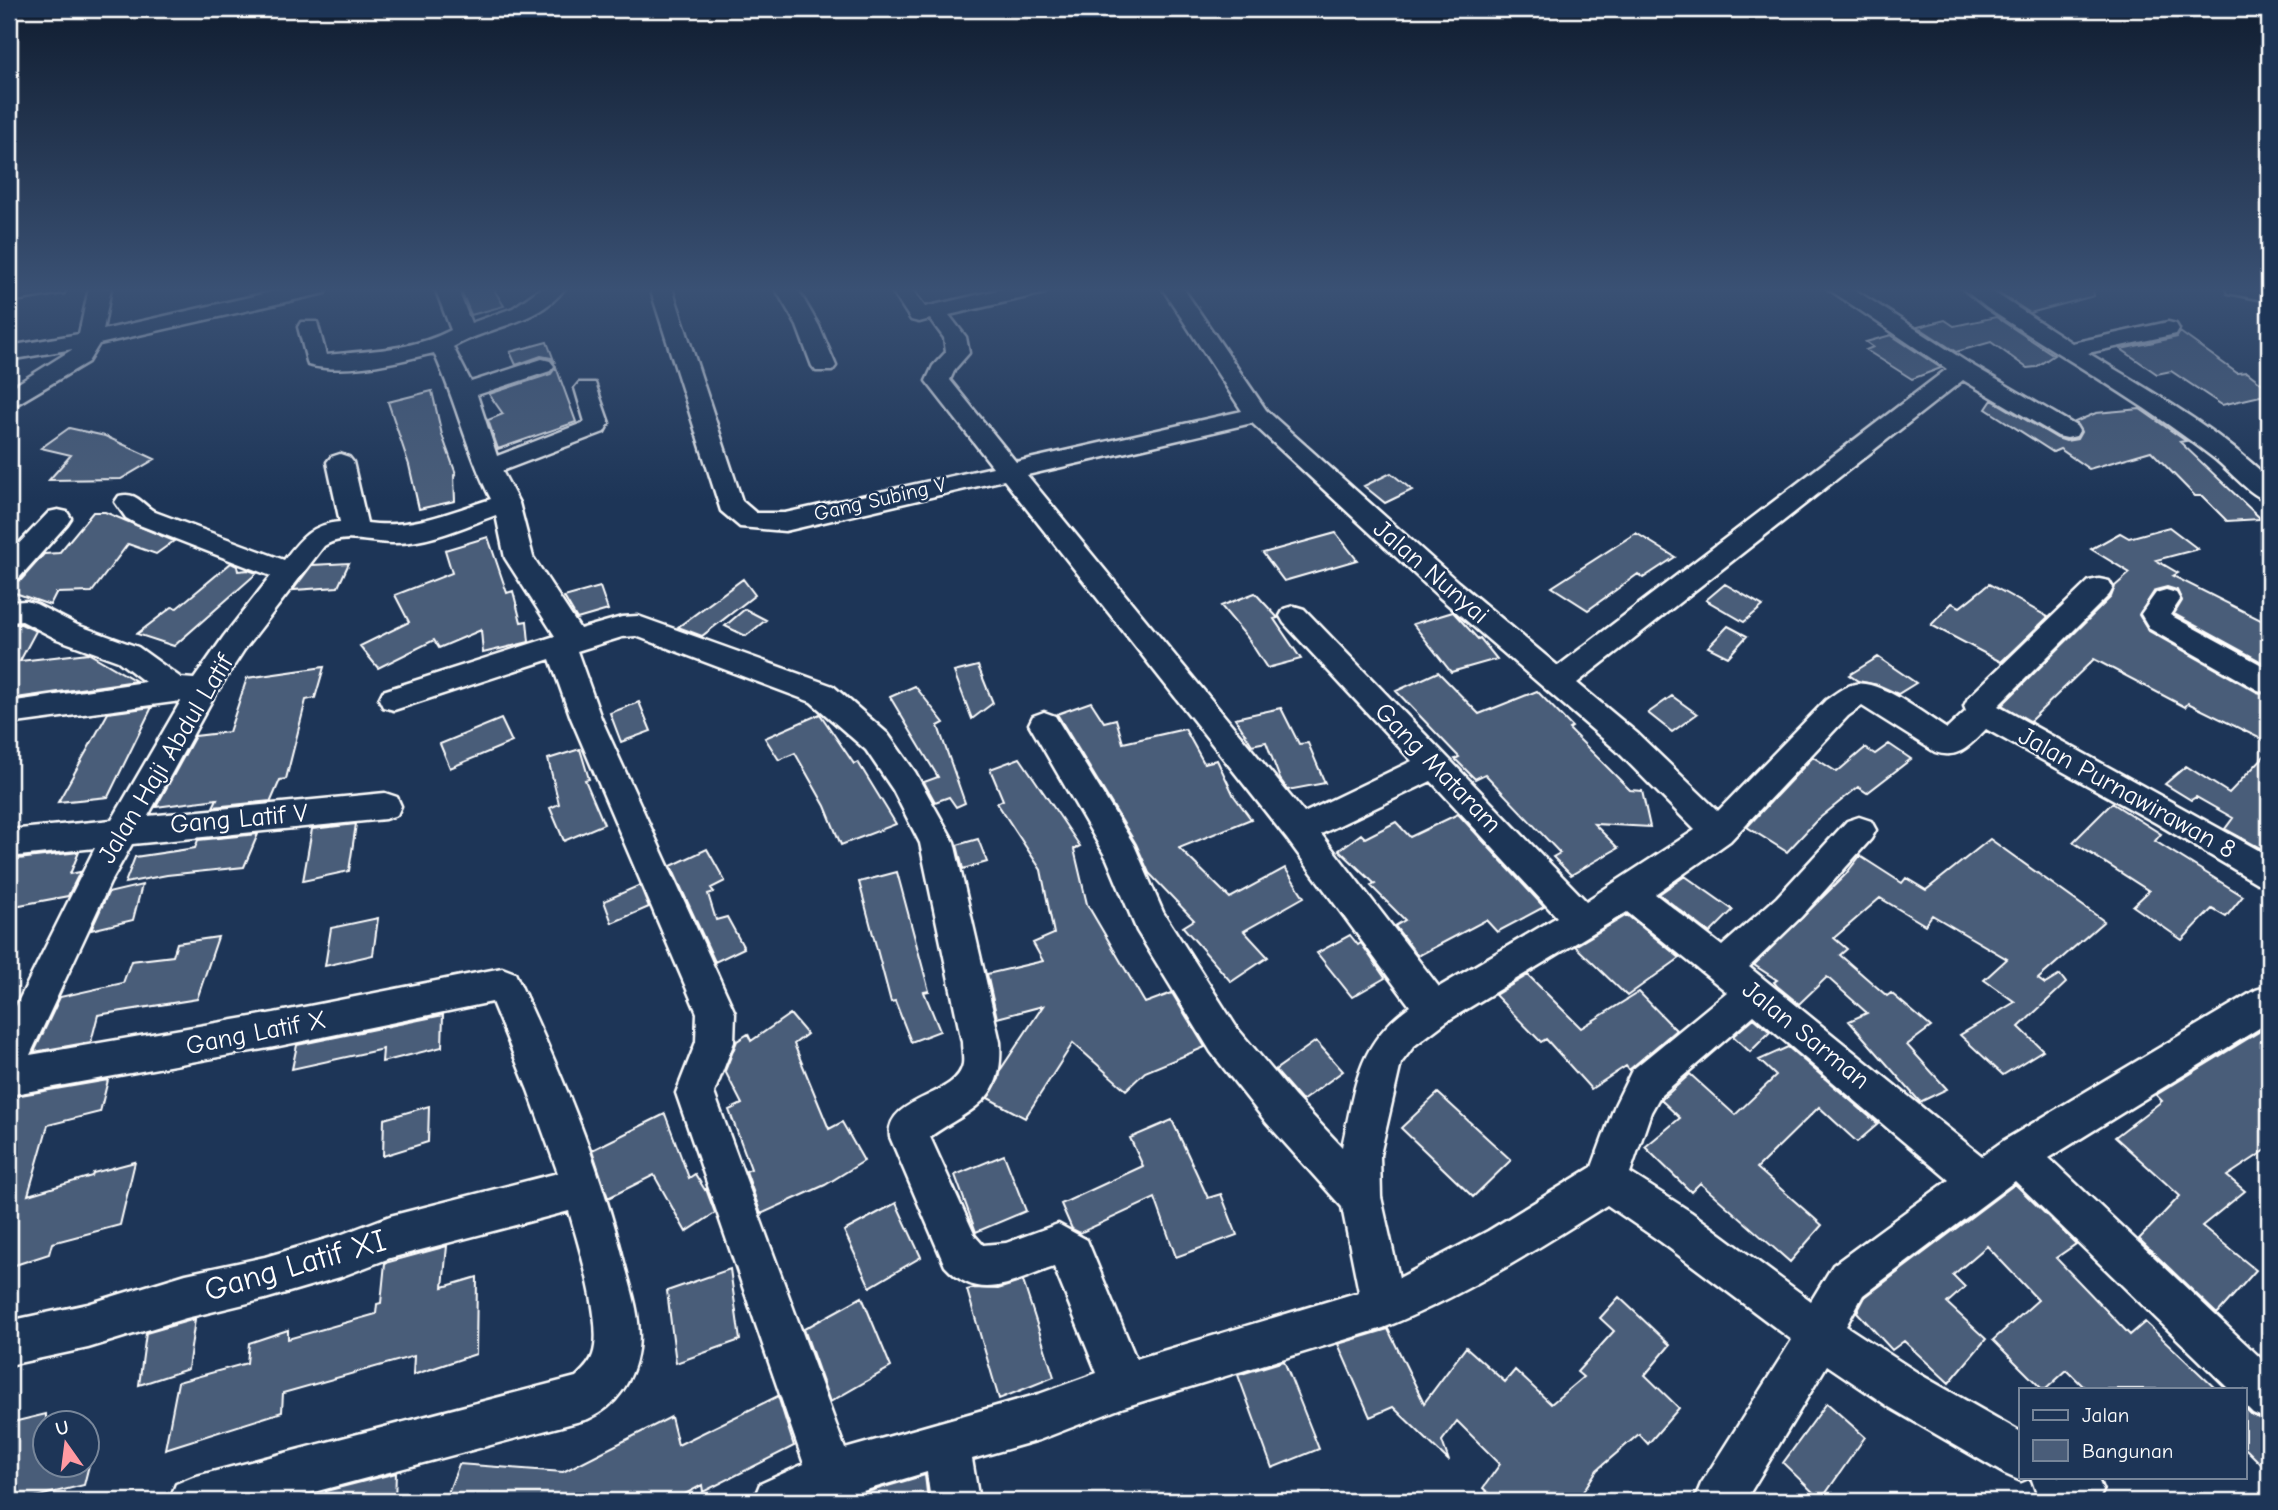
<svg xmlns="http://www.w3.org/2000/svg" width="2278" height="1510" font-family="'Comic Neue',sans-serif">
  <style>
    .building { fill: #4a5d79; stroke: #fff; stroke-width: 2 }
    .lines { fill: none; stroke-linecap: round; stroke-linejoin: round }
    .minor-casing { stroke: #fff; stroke-width: 5 }
    .minor { fill: #1d3557; fill-rule: evenodd }
    .labels { text-anchor: middle; dominant-baseline: central; stroke-width: 5; stroke-linejoin: round; paint-order: stroke }
    .far-street-label { font-size: 21px; fill: #fff; stroke: #1d3557 }
    .street-label { font-size: 26px; fill: #fff; stroke: #1d3557 }
    .near-street-label { font-size: 32px; fill: #fff; stroke: #1d3557 }
  </style>
  <rect width="100%" height="100%" fill="#1d3557"/>
  <filter id="ink" filterUnits="userSpaceOnUse"><feTurbulence type="fractalNoise" baseFrequency=".0143" numOctaves="2"/><feDisplacementMap in="SourceGraphic" scale="14" xChannelSelector="R" yChannelSelector="G"/><feConvolveMatrix kernelMatrix="1 2 1 2 8 2 1 2 1" color-interpolation-filters="sRGB"/></filter>
  <g filter="url(#ink)">
    <path class="building" d="M 460,288 L 493,288 L 504,306 L 471,315 Z
      M 1992,288 L 2093,288 L 2094,296 L 2030,313 Z
      M 1996,317 L 2054,355 L 2036,367 L 2027,368 L 1991,342 L 1956,352 L 1918,327 L 1945,320 L 1954,326 Z
      M 2180,332 L 2237,373 L 2247,372 L 2269,389 L 2269,394 L 2222,405 L 2171,371 L 2157,374 L 2121,349 L 2177,337 Z
      M 1891,335 L 1941,368 L 1912,379 L 1866,350 L 1873,347 L 1866,342 Z
      M 547,342 L 555,363 L 551,358 L 541,356 L 516,365 L 510,352 Z
      M 556,367 L 576,422 L 498,449 L 488,420 L 503,414 L 489,394 L 551,374 Z
      M 432,391 L 442,435 L 456,474 L 454,475 L 455,501 L 419,509 L 409,465 L 388,402 Z
      M 1992,400 L 2057,438 L 2066,441 L 2077,439 L 2081,432 L 2075,422 L 2096,413 L 2140,409 L 2186,441 L 2180,442 L 2261,519 L 2227,521 L 2202,496 L 2195,496 L 2151,451 L 2089,469 L 2060,449 L 2053,452 L 1986,409 Z
      M 69,428 L 105,436 L 155,459 L 121,479 L 49,480 L 71,455 L 41,448 Z
      M 1391,473 L 1412,490 L 1385,503 L 1364,486 Z
      M 93,512 L 105,512 L 174,541 L 156,554 L 128,544 L 92,592 L 56,593 L 50,605 L 9,591 L 9,582 L 21,580 L 44,554 L 59,553 Z
      M 2169,527 L 2198,549 L 2156,560 L 2178,573 L 2173,576 L 2269,624 L 2269,666 L 2174,614 L 2182,601 L 2177,590 L 2167,587 L 2155,590 L 2139,615 L 2149,631 L 2257,692 L 2269,695 L 2269,743 L 2188,703 L 2185,707 L 2094,659 L 2030,721 L 2002,705 L 2111,597 L 2115,586 L 2130,573 L 2091,549 L 2120,533 L 2129,538 Z
      M 1336,533 L 1357,560 L 1284,581 L 1263,553 Z
      M 1636,533 L 1675,557 L 1643,578 L 1638,574 L 1588,610 L 1552,587 Z
      M 488,537 L 507,593 L 513,591 L 521,622 L 527,621 L 529,642 L 483,653 L 481,630 L 439,648 L 434,640 L 378,668 L 360,646 L 409,622 L 395,595 L 452,573 L 445,550 Z
      M 231,563 L 237,566 L 238,571 L 248,570 L 257,573 L 174,646 L 137,634 L 172,607 L 177,608 Z
      M 349,563 L 338,587 L 293,590 L 312,565 Z
      M 743,579 L 755,595 L 702,636 L 678,627 Z
      M 1725,584 L 1763,606 L 1744,622 L 1706,600 Z
      M 1989,584 L 2048,617 L 2001,662 L 1931,625 L 1952,603 L 1960,607 Z
      M 600,587 L 608,610 L 577,619 L 564,597 Z
      M 1255,593 L 1278,618 L 1274,619 L 1301,659 L 1267,668 L 1247,637 L 1221,606 Z
      M 745,609 L 766,620 L 746,636 L 725,626 Z
      M 1453,612 L 1478,639 L 1480,638 L 1497,659 L 1451,672 L 1413,624 Z
      M 9,624 L 21,624 L 36,631 L 20,661 L 88,653 L 136,681 L 9,699 Z
      M 1728,626 L 1747,636 L 1728,657 L 1708,647 Z
      M 1878,657 L 1916,683 L 1898,694 L 1878,685 L 1858,681 L 1849,675 Z
      M 978,666 L 993,703 L 972,719 L 954,672 Z
      M 324,667 L 315,698 L 306,700 L 286,779 L 280,780 L 271,801 L 213,807 L 217,799 L 156,807 L 195,736 L 229,732 L 247,678 Z
      M 1438,672 L 1479,714 L 1537,691 L 1572,727 L 1569,729 L 1630,790 L 1642,791 L 1650,827 L 1594,824 L 1618,848 L 1571,875 L 1553,857 L 1560,853 L 1485,774 L 1475,779 L 1455,759 L 1459,757 L 1396,691 Z
      M 915,686 L 944,723 L 938,726 L 965,803 L 956,807 L 949,797 L 935,802 L 924,782 L 938,777 L 890,697 Z
      M 1672,696 L 1697,714 L 1672,732 L 1648,713 Z
      M 639,702 L 651,731 L 621,742 L 610,713 Z
      M 1091,702 L 1104,722 L 1116,719 L 1123,743 L 1185,729 L 1204,763 L 1217,760 L 1234,796 L 1251,819 L 1179,848 L 1230,898 L 1285,868 L 1304,897 L 1244,931 L 1268,957 L 1231,982 L 1183,927 L 1194,920 L 1149,873 L 1136,844 L 1057,714 Z
      M 152,707 L 108,797 L 58,802 L 108,713 Z
      M 1281,708 L 1299,744 L 1308,743 L 1325,783 L 1288,790 L 1280,779 L 1266,742 L 1252,745 L 1235,718 Z
      M 820,714 L 854,764 L 858,762 L 896,824 L 841,845 L 825,806 L 795,753 L 779,760 L 765,738 Z
      M 501,719 L 512,742 L 450,768 L 440,744 Z
      M 1889,744 L 1911,759 L 1867,793 L 1858,787 L 1816,821 L 1787,852 L 1747,827 L 1813,757 L 1837,772 L 1865,748 L 1875,754 Z
      M 580,749 L 589,779 L 585,780 L 604,824 L 564,841 L 550,808 L 559,804 L 548,759 Z
      M 2269,751 L 2269,853 L 2225,829 L 2233,818 L 2196,797 L 2191,800 L 2165,784 L 2186,766 L 2229,793 Z
      M 1020,758 L 1080,846 L 1074,849 L 1087,904 L 1145,1003 L 1172,993 L 1205,1047 L 1145,1072 L 1126,1090 L 1073,1043 L 1025,1118 L 988,1098 L 999,1079 L 1001,1069 L 1043,1006 L 997,1018 L 987,974 L 1043,961 L 1033,943 L 1054,934 L 1041,870 L 997,803 L 1003,800 L 990,769 Z
      M 2112,803 L 2161,834 L 2155,841 L 2243,896 L 2226,917 L 2212,909 L 2182,940 L 2133,906 L 2149,891 L 2073,842 Z
      M 1458,814 L 1544,907 L 1497,932 L 1486,920 L 1418,956 L 1395,926 L 1405,920 L 1371,886 L 1375,884 L 1339,850 L 1361,834 L 1365,838 L 1396,822 L 1410,837 Z
      M 356,824 L 349,871 L 303,881 L 312,829 Z
      M 258,834 L 244,867 L 167,875 L 125,883 L 135,857 L 195,848 L 198,840 Z
      M 978,839 L 987,862 L 963,869 L 957,845 Z
      M 1990,839 L 2104,921 L 2038,979 L 2045,984 L 2060,975 L 2066,983 L 2019,1027 L 2043,1050 L 2003,1075 L 1960,1035 L 2015,1002 L 1984,980 L 2007,959 L 1932,915 L 1925,925 L 1880,898 L 1834,938 L 1847,949 L 1840,955 L 1887,996 L 1891,993 L 1931,1027 L 1907,1045 L 1947,1089 L 1920,1102 L 1849,1021 L 1867,1013 L 1827,977 L 1799,1004 L 1777,986 L 1774,982 L 1777,980 L 1754,965 L 1845,875 L 1860,856 L 1902,883 L 1906,878 L 1926,890 Z
      M 707,849 L 725,881 L 711,888 L 714,892 L 708,894 L 716,920 L 727,917 L 744,948 L 715,962 L 671,866 Z
      M 79,852 L 70,874 L 80,872 L 68,896 L 9,907 L 9,860 Z
      M 897,872 L 929,991 L 924,992 L 940,1031 L 911,1042 L 895,1001 L 891,1002 L 859,882 Z
      M 1685,876 L 1733,910 L 1710,933 L 1659,894 Z
      M 142,885 L 133,920 L 91,930 L 108,893 Z
      M 640,885 L 649,907 L 612,923 L 604,901 Z
      M 1627,915 L 1680,958 L 1627,996 L 1575,946 Z
      M 378,918 L 373,955 L 325,966 L 331,928 Z
      M 1350,935 L 1358,945 L 1361,943 L 1385,978 L 1352,997 L 1317,953 Z
      M 218,937 L 197,999 L 98,1015 L 91,1042 L 34,1052 L 60,997 L 123,983 L 131,961 L 173,956 L 177,943 Z
      M 1528,975 L 1581,1028 L 1639,992 L 1676,1030 L 1629,1070 L 1626,1066 L 1591,1089 L 1546,1039 L 1541,1042 L 1495,995 Z
      M 790,1014 L 807,1034 L 794,1044 L 829,1129 L 842,1122 L 864,1161 L 825,1185 L 761,1214 L 746,1171 L 751,1169 L 729,1110 L 742,1104 L 725,1071 L 737,1041 L 748,1034 L 751,1041 Z
      M 443,1015 L 442,1047 L 382,1062 L 383,1049 L 292,1069 L 297,1045 Z
      M 1754,1018 L 1770,1032 L 1750,1052 L 1733,1036 Z
      M 2262,1030 L 2269,1036 L 2269,1148 L 2227,1176 L 2245,1191 L 2202,1226 L 2256,1270 L 2217,1314 L 2139,1239 L 2180,1196 L 2115,1137 L 2162,1101 L 2156,1095 Z
      M 1316,1041 L 1343,1071 L 1302,1101 L 1275,1070 Z
      M 1788,1047 L 1878,1124 L 1857,1142 L 1819,1107 L 1757,1168 L 1822,1225 L 1790,1262 L 1700,1183 L 1691,1192 L 1645,1147 L 1680,1118 L 1661,1100 L 1690,1074 L 1735,1115 L 1776,1076 L 1759,1060 Z
      M 108,1080 L 100,1112 L 48,1125 L 28,1195 L 92,1176 L 93,1173 L 135,1162 L 120,1225 L 52,1243 L 49,1254 L 9,1267 L 9,1097 Z
      M 1438,1093 L 1511,1160 L 1473,1197 L 1401,1128 Z
      M 429,1106 L 428,1142 L 383,1156 L 384,1119 Z
      M 665,1114 L 689,1178 L 695,1174 L 705,1190 L 706,1189 L 715,1213 L 686,1232 L 654,1175 L 608,1198 L 592,1150 Z
      M 1172,1120 L 1208,1198 L 1221,1194 L 1237,1235 L 1176,1257 L 1155,1198 L 1080,1233 L 1072,1229 L 1061,1204 L 1143,1166 L 1130,1138 Z
      M 1004,1155 L 1026,1211 L 976,1232 L 955,1175 Z
      M 2015,1184 L 2076,1244 L 2056,1258 L 2130,1335 L 2145,1322 L 2216,1389 L 2086,1389 L 2067,1370 L 2046,1389 L 2042,1389 L 1993,1340 L 2038,1300 L 1987,1246 L 1953,1275 L 1965,1287 L 1947,1303 L 1986,1339 L 1949,1383 L 1904,1341 L 1892,1350 L 1857,1312 L 1865,1297 Z
      M 896,1203 L 921,1257 L 870,1287 L 844,1231 Z
      M 447,1246 L 443,1287 L 477,1277 L 476,1354 L 413,1375 L 414,1356 L 283,1393 L 282,1412 L 165,1449 L 178,1382 L 247,1363 L 249,1343 L 288,1330 L 288,1339 L 376,1314 L 377,1304 L 381,1303 L 385,1263 Z
      M 730,1269 L 740,1340 L 676,1363 L 667,1291 Z
      M 1023,1281 L 1054,1377 L 999,1399 L 967,1290 L 974,1288 L 998,1289 Z
      M 862,1297 L 891,1367 L 830,1402 L 804,1329 Z
      M 1619,1297 L 1670,1345 L 1645,1375 L 1679,1408 L 1648,1444 L 1639,1434 L 1597,1470 L 1577,1501 L 1497,1501 L 1483,1488 L 1500,1464 L 1457,1421 L 1442,1441 L 1449,1461 L 1393,1407 L 1370,1417 L 1338,1344 L 1388,1329 L 1424,1403 L 1466,1347 L 1505,1382 L 1515,1370 L 1551,1404 L 1583,1377 L 1577,1372 L 1614,1331 L 1600,1318 Z
      M 195,1319 L 188,1369 L 139,1385 L 146,1333 Z
      M 1284,1361 L 1319,1449 L 1272,1468 L 1238,1375 Z
      M 778,1396 L 794,1446 L 703,1492 L 702,1485 L 672,1501 L 445,1501 L 459,1464 L 563,1472 L 671,1417 L 678,1445 Z
      M 1827,1403 L 1865,1437 L 1821,1500 L 1783,1463 Z
      M 2245,1408 L 2252,1415 L 2269,1423 L 2269,1472 L 2245,1448 Z
      M 46,1414 L 46,1465 L 89,1465 L 84,1485 L 19,1501 L 9,1501 L 9,1423 Z
      M 396,1473 L 395,1501 L 326,1501 L 326,1491 Z
      M 925,1475 L 928,1501 L 837,1501 Z"/>
    <g class="lines">
      <g class="minor-casing">
        <path id="minor" d="M 10,288 L 66,288 L 64,293 L 56,294 L 9,302 Z
          M 89,288 L 111,288 L 103,330 L 289,288 L 327,288 L 325,293 L 99,344 L 88,362 L 17,404 L 9,406 L 9,389 L 73,349 L 9,360 L 9,346 L 79,334 Z
          M 435,288 L 457,288 L 471,323 L 513,308 L 541,288 L 565,288 C 539,324 489,326 453,347 L 471,382 L 542,359 L 550,361 L 554,366 L 550,371 L 477,395 L 497,456 L 585,422 L 575,388 L 579,383 L 595,383 L 609,423 L 604,432 L 502,471 L 519,503 L 533,557 L 580,629 L 622,617 L 638,616 L 833,686 L 888,734 L 915,772 L 954,842 L 1000,1042 C 1004,1103 972,1107 930,1137 L 975,1236 L 983,1245 L 1006,1243 L 1058,1224 L 1087,1240 L 1136,1359 L 1359,1292 L 1342,1207 L 1266,1122 L 1211,1052 L 1137,931 L 1107,859 L 1029,724 L 1033,716 L 1044,712 L 1055,716 L 1134,845 L 1163,912 L 1237,1028 L 1294,1096 L 1342,1147 C 1356,1086 1356,1045 1410,1006 L 1287,839 L 1004,480 L 785,531 L 740,527 L 721,511 L 650,288 L 672,288 L 742,501 L 756,513 L 785,513 L 993,467 L 926,381 L 933,366 L 946,352 L 944,338 L 930,319 L 919,322 L 911,320 L 890,288 L 911,288 L 925,307 L 1007,288 L 1047,288 L 1045,293 L 949,315 L 966,337 L 969,353 L 955,369 L 950,380 L 1016,462 L 1242,411 L 1162,288 L 1183,288 L 1266,410 L 1458,582 L 1558,666 L 1947,369 L 1827,288 L 1852,288 L 1970,364 L 2076,426 L 2079,431 L 2076,436 L 2067,438 L 2058,436 L 1963,380 L 1577,683 L 1638,734 L 1718,811 L 1826,700 C 1835,694 1844,686 1855,684 C 1880,679 1926,716 1947,729 L 1966,711 L 1964,706 L 1968,698 L 2089,581 L 2099,579 L 2109,581 L 2113,588 L 2109,595 L 1998,706 L 2269,856 L 2269,887 L 2257,883 L 2156,823 L 1986,729 C 1970,745 1959,760 1935,752 L 1862,706 L 1848,716 L 1730,841 L 1655,894 L 1722,946 L 1777,897 L 1847,821 L 1859,817 L 1871,821 L 1876,830 L 1871,839 L 1801,917 L 1749,967 L 1982,1156 L 2003,1141 L 2256,990 L 2269,986 L 2269,1022 L 2049,1158 L 2269,1366 L 2269,1420 L 2253,1413 L 2245,1405 L 2245,1389 L 2229,1389 L 2015,1181 L 1863,1295 L 1846,1326 L 1921,1375 L 2021,1432 L 2021,1477 L 2097,1477 L 2103,1491 L 2098,1501 L 2051,1501 L 2037,1494 L 2031,1477 L 2021,1481 L 2005,1474 L 1889,1407 L 1827,1365 L 1745,1501 L 1694,1501 L 1701,1484 L 1792,1340 L 1661,1242 L 1607,1205 C 1534,1251 1463,1296 1383,1328 L 1124,1407 L 1039,1440 L 972,1459 L 979,1501 L 931,1501 L 927,1472 L 829,1501 L 753,1501 L 760,1484 L 804,1464 L 676,1093 L 696,1042 L 697,1013 L 571,718 L 550,659 L 394,710 L 383,707 L 379,699 L 383,691 L 555,636 L 505,558 L 496,515 C 463,527 427,544 392,543 C 368,543 344,533 324,546 L 244,650 L 213,698 L 148,816 L 385,793 L 397,797 L 401,806 L 397,815 L 385,819 L 132,844 L 110,883 L 30,1055 L 274,1013 L 502,968 L 515,973 C 559,1067 600,1164 625,1266 C 632,1292 642,1321 638,1349 C 634,1380 616,1407 588,1419 L 280,1501 L 169,1501 L 176,1484 L 193,1477 L 576,1377 C 582,1371 590,1364 593,1355 C 604,1325 578,1243 569,1211 L 390,1258 L 340,1277 L 265,1299 L 186,1318 L 88,1348 L 9,1365 L 9,1321 L 88,1304 L 186,1274 L 265,1257 L 340,1235 L 390,1216 L 558,1173 L 528,1090 L 492,1002 L 274,1047 L 9,1095 L 9,1020 L 95,848 L 9,857 L 9,830 L 112,820 L 181,701 L 9,724 L 9,702 L 145,682 L 118,661 L 57,639 L 22,621 L 9,622 L 9,602 L 26,601 L 36,604 L 77,625 L 138,647 L 181,678 L 194,679 L 224,636 L 271,576 L 137,524 L 126,518 L 115,502 L 119,496 C 137,491 141,504 155,512 L 284,560 C 300,539 312,524 340,522 L 327,462 L 331,457 L 340,454 L 349,457 L 353,462 L 367,523 C 412,529 448,513 491,499 C 467,452 456,401 434,353 C 395,362 347,375 308,365 L 298,327 L 301,322 L 317,322 L 326,355 C 369,351 413,350 451,330 ZM 1252,423 L 1438,596 L 1616,750 L 1695,830 L 1586,901 L 1304,609 L 1294,606 L 1284,609 L 1280,616 L 1284,623 L 1412,761 L 1304,813 L 1027,475 ZM 636,636 L 811,702 L 866,750 L 893,790 L 920,843 L 962,1042 C 962,1049 964,1057 963,1064 C 957,1098 885,1096 890,1137 L 945,1266 C 980,1305 1014,1280 1054,1267 L 1097,1373 L 1039,1394 L 845,1449 L 714,1093 L 734,1042 L 735,1013 L 601,718 L 577,651 L 622,637 ZM 1431,781 L 1557,917 L 1439,987 L 1321,834 ZM 1627,912 L 1727,992 L 1632,1070 L 1615,1105 L 1592,1167 L 1488,1231 L 1399,1278 L 1381,1197 L 1380,1155 L 1401,1063 L 1414,1046 L 1447,1021 ZM 1754,1015 L 1949,1180 L 1833,1265 L 1811,1301 L 1691,1212 L 1630,1173 L 1651,1112 L 1660,1096 Z
          M 775,288 L 797,288 L 819,326 L 836,366 L 832,371 L 816,371 L 812,366 L 797,326 Z
          M 1962,288 L 1987,288 L 2072,343 L 2168,322 L 2176,324 L 2179,329 L 2176,334 L 2088,353 C 2150,391 2217,428 2269,479 L 2269,501 C 2250,496 2231,472 2215,459 C 2143,403 2063,358 1987,308 Z
          M 2226,288 L 2269,289 L 2269,301 L 2228,293 Z
          M 58,510 L 67,512 L 71,518 L 67,524 L 19,578 L 9,580 L 9,554 L 49,512 Z
          M 2166,590 L 2176,593 L 2180,600 L 2170,615 L 2269,669 L 2269,693 L 2258,690 L 2150,629 L 2141,614 L 2156,593 Z"/>
      </g>
      <use href="#minor" class="minor"/>
    </g>
  </g>
  <linearGradient id="sky" x2="0" y2="1"><stop stop-color="#101d30"/><stop offset="0.58" stop-color="#3a5174"/><stop offset="1" stop-color="#3a5174" stop-opacity="0"/></linearGradient>
  <rect width="2278" height="500" fill="url(#sky)"/>
  <g class="labels">
    <g class="far-street-label">
      <text transform="translate(880 499) rotate(-13)">Gang Subing V</text>
    </g>
    <g class="street-label">
      <text transform="translate(1431 572) rotate(41)">Jalan Nunyai</text>
      <text transform="translate(166 759) rotate(-59)">Jalan Haji Abdul Latif</text>
      <text transform="translate(1438 768) rotate(46)">Gang Mataram</text>
      <text transform="translate(2127 793) rotate(29)">Jalan Purnawirawan 8</text>
      <text transform="translate(239 819) rotate(-5)">Gang Latif V</text>
      <text transform="translate(256 1033) rotate(-11)">Gang Latif X</text>
      <text transform="translate(1806 1035) rotate(39)">Jalan Sarman</text>
    </g>
    <g class="near-street-label">
      <text transform="translate(295 1265) rotate(-16)">Gang Latif XI</text>
    </g>
  </g>
  <rect width="2278" height="1510" fill="none" stroke="#1d3557" stroke-width="35"/>
  <rect x="18" y="18" width="2243" height="1475" fill="none" stroke="#fff" stroke-width="2.5" filter="url(#ink)"/>
  <rect x="2019" y="1388" width="228" height="91" fill="#1d3557" stroke="#77869a" stroke-width="2"/>
  <rect x="2033" y="1410" width="35" height="10" fill="#1d3557" stroke="#77869a" stroke-width="2"/>
  <text x="2082" y="1422" font-size="21" fill="#ffffff">Jalan</text>
  <rect x="2033" y="1440" width="35" height="21" fill="#4a5d79" stroke="#77869a" stroke-width="2"/>
  <text x="2082" y="1458" font-size="21" fill="#ffffff">Bangunan</text>
  <g transform="translate(66 1444) rotate(346)"><circle r="33" fill="#1d3557" stroke="#77869a" stroke-width="2"/>
  <path d="M0-5L12 26L0 18L-12 26Z" fill="#ff9aa2"/>
  <text y="-10" font-size="19" font-weight="bold" text-anchor="middle" fill="#ffffff">U</text>
  </g>
</svg>
